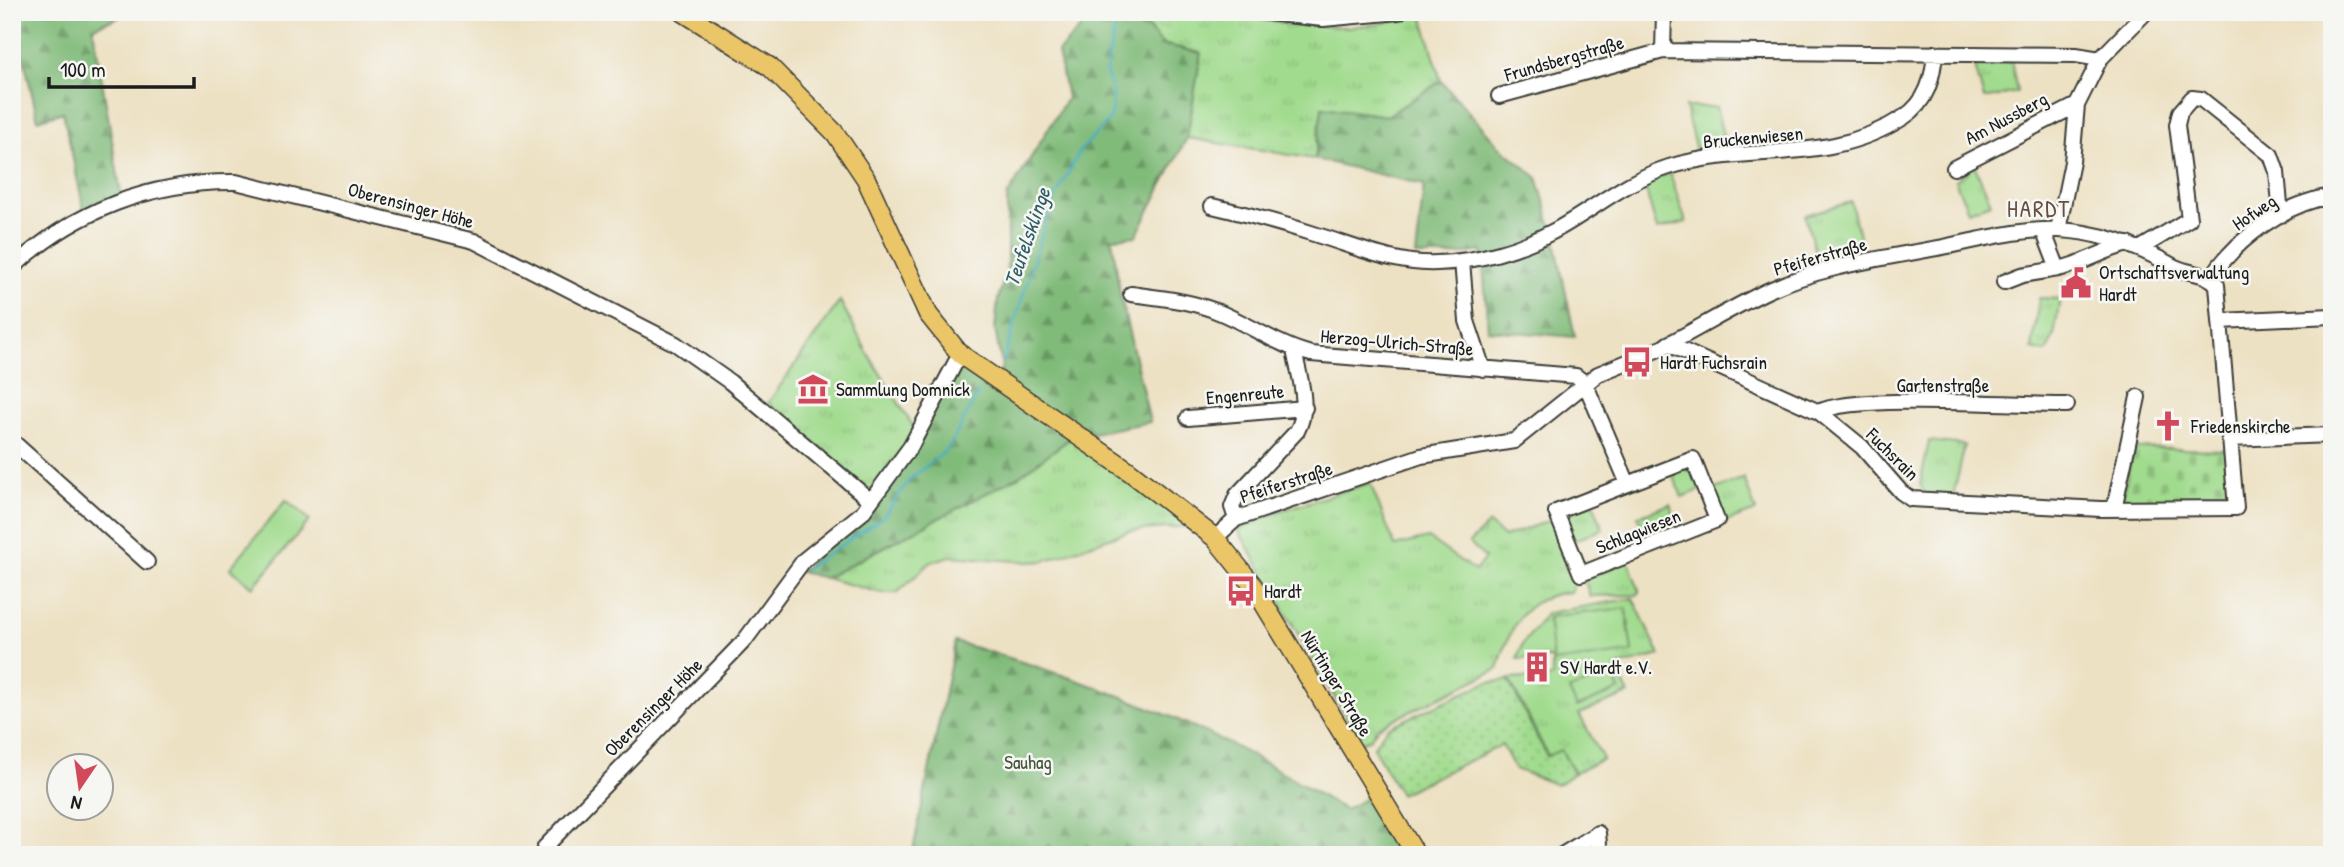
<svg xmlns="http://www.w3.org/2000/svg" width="2344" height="867" font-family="'Patrick Hand',sans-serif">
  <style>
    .grass { fill: url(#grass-tufts); stroke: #5e7c55; stroke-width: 2 }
    .forest { fill: url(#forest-firs); stroke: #4e6c4a; stroke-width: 2 }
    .cemetery { fill: url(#cemetery-stones); stroke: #5e7c55; stroke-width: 2 }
    .garden { fill: url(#garden-dots); stroke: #5e7c55; stroke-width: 2 }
    .pitch { fill: #a1db8e; stroke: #5e7c55; stroke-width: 2 }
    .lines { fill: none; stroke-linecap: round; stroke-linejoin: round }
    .stream { stroke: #43adc2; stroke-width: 2.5 }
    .minor-casing { stroke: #3b3a35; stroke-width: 18 }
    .major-casing { stroke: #3b3a35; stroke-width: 21 }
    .minor { stroke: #fff; stroke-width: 14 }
    .major { stroke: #ebc669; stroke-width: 18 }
    .labels { text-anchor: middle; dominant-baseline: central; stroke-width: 5; stroke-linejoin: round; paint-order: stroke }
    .street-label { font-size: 19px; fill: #1c1c1c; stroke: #f6f6f2 }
    .poi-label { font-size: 19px; fill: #1c1c1c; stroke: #f6f6f2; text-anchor: start }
    .park-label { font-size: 19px; fill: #44553e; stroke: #f6f6f2 }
    .water-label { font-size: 21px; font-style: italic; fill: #2e5d67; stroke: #f6f6f2 }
    .quarter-label { font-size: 23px; letter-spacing: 2px; fill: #664f41; stroke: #f6f6f2 }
  </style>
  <defs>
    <pattern id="grass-tufts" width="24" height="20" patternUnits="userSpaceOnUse" patternTransform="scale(1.75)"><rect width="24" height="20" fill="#a1db8e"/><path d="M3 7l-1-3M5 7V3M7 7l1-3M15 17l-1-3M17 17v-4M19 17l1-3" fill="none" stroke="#8abb7a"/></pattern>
    <pattern id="forest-firs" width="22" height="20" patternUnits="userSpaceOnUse" patternTransform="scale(1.75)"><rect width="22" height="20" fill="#80bb79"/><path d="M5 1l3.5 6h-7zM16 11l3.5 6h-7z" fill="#689762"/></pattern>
    <pattern id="cemetery-stones" width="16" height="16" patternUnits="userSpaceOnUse" patternTransform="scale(1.75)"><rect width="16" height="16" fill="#a1db8e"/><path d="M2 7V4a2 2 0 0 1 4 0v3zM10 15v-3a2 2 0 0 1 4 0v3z" fill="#8abb7a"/></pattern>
    <pattern id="garden-dots" width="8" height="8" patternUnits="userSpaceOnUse" patternTransform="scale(1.75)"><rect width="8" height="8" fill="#a1db8e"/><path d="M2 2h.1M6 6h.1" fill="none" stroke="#8abb7a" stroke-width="1.8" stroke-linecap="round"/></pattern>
  </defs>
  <rect width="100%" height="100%" fill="#f6f6f2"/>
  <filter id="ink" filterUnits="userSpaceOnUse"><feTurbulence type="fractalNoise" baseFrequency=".0143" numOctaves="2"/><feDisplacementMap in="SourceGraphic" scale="14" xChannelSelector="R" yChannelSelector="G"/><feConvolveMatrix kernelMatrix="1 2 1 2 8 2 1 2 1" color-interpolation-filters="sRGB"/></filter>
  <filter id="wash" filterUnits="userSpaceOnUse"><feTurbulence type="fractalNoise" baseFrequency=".00686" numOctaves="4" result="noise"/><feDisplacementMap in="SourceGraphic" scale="28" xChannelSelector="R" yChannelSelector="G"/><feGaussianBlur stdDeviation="1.57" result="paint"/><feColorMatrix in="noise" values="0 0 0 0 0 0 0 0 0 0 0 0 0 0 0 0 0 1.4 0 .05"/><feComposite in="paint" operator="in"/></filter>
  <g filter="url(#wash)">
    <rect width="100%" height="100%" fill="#ede1c3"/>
    <path class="grass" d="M 1134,12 L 1231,12 L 1289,24 L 1348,27 L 1377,24 L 1422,14 L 1441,81 L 1387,116 L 1323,107 L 1315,159 L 1187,138 L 1201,53 L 1162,44 Z
      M 1973,59 L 2011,59 L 2017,92 L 1984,99 Z
      M 1685,107 L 1716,107 L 1726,148 L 1697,155 Z
      M 1973,162 L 1991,203 L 1968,211 L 1955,180 L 1967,173 Z
      M 1670,173 L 1686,222 L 1657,230 L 1644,183 Z
      M 1851,202 L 1864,257 L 1819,267 L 1805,215 Z
      M 2039,298 L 2060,299 L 2054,336 L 2046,352 L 2032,349 Z
      M 840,301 L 867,352 L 916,431 L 870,492 L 768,403 Z
      M 1072,437 L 1191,526 L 1129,531 L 1044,561 L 1029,562 L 951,556 L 931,562 L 897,593 L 881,593 L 825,578 L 1019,476 Z
      M 1929,441 L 1965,445 L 1953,497 L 1926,495 L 1920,485 Z
      M 1683,468 L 1693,471 L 1701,490 L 1682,497 L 1672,472 Z
      M 1744,478 L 1756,511 L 1723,523 L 1710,491 Z
      M 1370,483 L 1395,546 L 1428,538 L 1475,571 L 1485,558 L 1469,543 L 1489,524 L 1504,537 L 1553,519 L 1577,580 L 1570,592 C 1523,596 1509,628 1498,669 L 1378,727 L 1370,739 L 1361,743 L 1238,530 L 1277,512 Z
      M 1593,502 L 1603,529 L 1571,542 L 1564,518 L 1566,514 Z
      M 1670,504 L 1680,531 L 1649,543 L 1638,516 Z
      M 1628,561 L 1640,592 L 1637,595 L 1590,596 L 1584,579 Z
      M 1633,598 L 1660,655 L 1615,667 L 1629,694 L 1579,714 L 1603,759 L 1575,773 L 1561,750 L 1548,756 L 1509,679 L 1552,677 L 1552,658 L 1517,659 L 1522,645 L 1547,613 Z"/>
    <path class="forest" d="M 13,12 L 120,12 L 120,17 L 93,27 L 122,200 L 85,215 L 63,112 L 38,120 Z
      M 1095,12 L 1134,12 L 1162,44 L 1201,53 L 1187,138 L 1136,236 L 1112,238 L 1120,294 L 1150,422 L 1072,437 L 1019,476 L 825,578 L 800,572 L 873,502 L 960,364 L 992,388 L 1002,367 L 995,329 L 998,299 L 1007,270 L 1007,197 L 1067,98 L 1058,52 Z
      M 1441,81 L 1501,148 L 1537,177 L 1553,231 L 1575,337 L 1488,330 L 1482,251 L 1450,256 L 1416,256 L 1424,185 L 1315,159 L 1322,107 L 1387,116 Z
      M 955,642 C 1058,671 1163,707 1258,759 C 1288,775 1316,793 1345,810 L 1369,796 L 1415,855 L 912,855 Z"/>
    <path class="cemetery" d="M 2133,448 L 2226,450 L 2232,501 L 2121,504 Z"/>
    <path class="garden" d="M 1508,680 L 1547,756 L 1561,750 L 1574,773 L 1557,785 L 1515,769 L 1502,745 L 1400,794 L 1373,747 L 1387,728 L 1485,683 Z"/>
    <path class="pitch" d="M 286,500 L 310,520 L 253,587 L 230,568 Z
      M 1626,608 L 1632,652 L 1553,662 L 1548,617 Z
      M 1612,673 L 1619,690 L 1577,707 L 1569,690 Z"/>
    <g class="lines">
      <path class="stream" d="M 1003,362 L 1050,207 L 1080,151 L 1110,119 L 1113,97 L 1106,71 L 1118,12
        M 806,569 L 883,517 L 911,478 L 948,449 L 979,392"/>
    </g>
  </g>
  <g filter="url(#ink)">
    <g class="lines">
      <g class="minor-casing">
        <path id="minor" d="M 1258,12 L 1323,19 L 1399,12
          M 1663,51 L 1664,12
          M 1499,96 L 1663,51 L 2076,55 L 2100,59
          M 1954,168 L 2077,105
          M 2328,197 L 2332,211
          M 1212,206 C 1246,214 1280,223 1314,234 C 1354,246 1395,265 1437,263 C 1475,262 1519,250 1554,231 C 1593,210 1625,181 1669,167 C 1751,142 1826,167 1904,117 C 1927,102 1933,78 1935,53
          M 2043,230 L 2058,269 C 2084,264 2103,250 2128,244
          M 2058,230 L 2072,162 L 2077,105 L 2100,59 L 2146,12
          M 2141,248 L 2189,219 L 2177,125 L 2180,112 L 2192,98 L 2201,99 L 2271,155 L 2277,172 L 2281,215
          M 1462,261 L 1467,321 L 1483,369
          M 12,268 C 74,211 151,181 236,182 L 474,241 L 676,344 L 730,382 L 871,501
          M 2211,278 C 2236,239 2285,203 2332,196
          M 2004,282 L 2022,275 L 2058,269
          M 1131,294 C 1161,298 1193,301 1221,313 C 1252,326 1279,346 1311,354 L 1576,376 L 1585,383 L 1628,484 L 1693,459 L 1717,520 L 1581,574 L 1556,512 L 1628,484
          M 2220,321 L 2332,316
          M 1819,412 C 1852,394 2019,405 2067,405
          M 1188,418 L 1305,408
          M 2229,439 L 2332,435
          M 12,441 L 147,562
          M 2114,509 L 2138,397
          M 1236,519 L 1232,507 L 1237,495 L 1297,431 C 1311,406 1299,377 1294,350
          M 1215,538 L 1236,519 L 1421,456 L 1514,441 L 1598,374 L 1664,347 L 1668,344 C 1701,327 1733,307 1767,291 C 1824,265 1887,258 1948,246 C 1983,239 2023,228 2059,230 C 2101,232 2138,246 2175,267 C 2188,274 2208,272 2217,285 L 2236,508 L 2101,509 L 1911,499 L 1901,492 L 1862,447 L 1819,412 L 1668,344
          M 545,847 L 745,640 L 804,560 L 862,513 L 911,446 L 960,354
          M 1562,855 L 1598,833 L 1600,855"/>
      </g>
      <g class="major-casing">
        <path id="major" d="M 683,12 L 770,67 L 835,133 L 866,179 L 928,314 L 960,354 L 1129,471 L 1215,538 L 1252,584 L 1416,855"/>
      </g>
      <use href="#minor" class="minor"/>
      <use href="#major" class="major"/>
    </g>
  </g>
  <defs>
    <g id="civic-bare" transform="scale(2.415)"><path d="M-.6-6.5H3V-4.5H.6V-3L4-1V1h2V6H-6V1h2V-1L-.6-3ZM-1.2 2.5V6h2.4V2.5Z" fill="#d1495b" stroke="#f6f6f2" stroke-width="2.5" paint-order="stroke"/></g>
    <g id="bus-bare" transform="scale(2.415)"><path d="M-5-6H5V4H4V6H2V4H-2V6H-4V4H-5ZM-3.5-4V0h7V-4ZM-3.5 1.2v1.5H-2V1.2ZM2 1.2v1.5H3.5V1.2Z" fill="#d1495b" stroke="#f6f6f2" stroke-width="2.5" paint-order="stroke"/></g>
    <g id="museum-bare" transform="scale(2.415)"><path d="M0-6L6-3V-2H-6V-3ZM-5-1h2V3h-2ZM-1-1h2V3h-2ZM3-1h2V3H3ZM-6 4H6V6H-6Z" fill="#d1495b" stroke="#f6f6f2" stroke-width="2.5" paint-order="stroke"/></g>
    <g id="church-bare" transform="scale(2.415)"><path d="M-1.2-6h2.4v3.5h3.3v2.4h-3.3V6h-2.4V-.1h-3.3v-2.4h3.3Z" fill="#d1495b" stroke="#f6f6f2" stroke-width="2.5" paint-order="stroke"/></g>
    <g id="building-bare" transform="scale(2.415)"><path d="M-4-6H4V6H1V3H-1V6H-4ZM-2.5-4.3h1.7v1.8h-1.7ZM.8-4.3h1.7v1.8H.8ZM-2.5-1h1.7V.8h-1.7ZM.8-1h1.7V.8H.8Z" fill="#d1495b" stroke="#f6f6f2" stroke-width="2.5" paint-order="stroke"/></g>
  </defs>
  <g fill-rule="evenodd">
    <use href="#civic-bare" x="2076" y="283"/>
    <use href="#bus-bare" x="1637" y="362"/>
    <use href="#museum-bare" x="813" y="389"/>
    <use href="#church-bare" x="2168" y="426"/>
    <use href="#bus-bare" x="1241" y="591"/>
    <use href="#building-bare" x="1537" y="667"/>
  </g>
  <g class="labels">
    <g class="street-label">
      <text transform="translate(1564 58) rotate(-16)">Frundsbergstraße</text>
      <text transform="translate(2006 118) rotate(-28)">Am Nussberg</text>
      <text transform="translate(1753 137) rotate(-5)">Bruckenwiesen</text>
      <text transform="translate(411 205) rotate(15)">Oberensinger Höhe</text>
      <text transform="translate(2254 212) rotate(-34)">Hofweg</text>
      <text transform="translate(1820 256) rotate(-16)">Pfeiferstraße</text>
      <text transform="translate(1397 342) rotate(5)">Herzog-Ulrich-Straße</text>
      <text x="1943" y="385">Gartenstraße</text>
      <text transform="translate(1245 394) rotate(-5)">Engenreute</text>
      <text transform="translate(1893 454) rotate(45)">Fuchsrain</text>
      <text transform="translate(1286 482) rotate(-18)">Pfeiferstraße</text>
      <text transform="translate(1638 531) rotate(-22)">Schlagwiesen</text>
      <text transform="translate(1337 683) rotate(59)">Nürtinger Straße</text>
      <text transform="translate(653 707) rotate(-45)">Oberensinger Höhe</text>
    </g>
    <g class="poi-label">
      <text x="2099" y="272">Ortschaftsverwaltung<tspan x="2099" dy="22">Hardt</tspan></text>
      <text x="1660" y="362">Hardt Fuchsrain</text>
      <text x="836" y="389">Sammlung Domnick</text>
      <text x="2191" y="426">Friedenskirche</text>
      <text x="1264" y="591">Hardt</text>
      <text x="1560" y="667">SV Hardt e.V.</text>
    </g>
    <g class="park-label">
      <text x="1028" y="762">Sauhag</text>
    </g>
    <g class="water-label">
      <text transform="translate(1027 237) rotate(-71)">Teufelsklinge</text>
    </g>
    <g class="quarter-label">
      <text x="2039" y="208">HARDT</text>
    </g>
  </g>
  <rect width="2344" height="867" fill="none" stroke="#f6f6f2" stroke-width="42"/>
  <g transform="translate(80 787) rotate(193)"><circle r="33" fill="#f6f6f2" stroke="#9f9f9c" stroke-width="2"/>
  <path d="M0-5L12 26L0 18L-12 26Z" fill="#d1495b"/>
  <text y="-10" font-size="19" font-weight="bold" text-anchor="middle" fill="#1c1c1c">N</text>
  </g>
  <path d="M49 77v10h145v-10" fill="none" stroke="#1c1c1c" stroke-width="3.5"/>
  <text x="60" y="77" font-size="21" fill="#1c1c1c" stroke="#f6f6f2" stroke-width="5" paint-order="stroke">100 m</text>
</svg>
